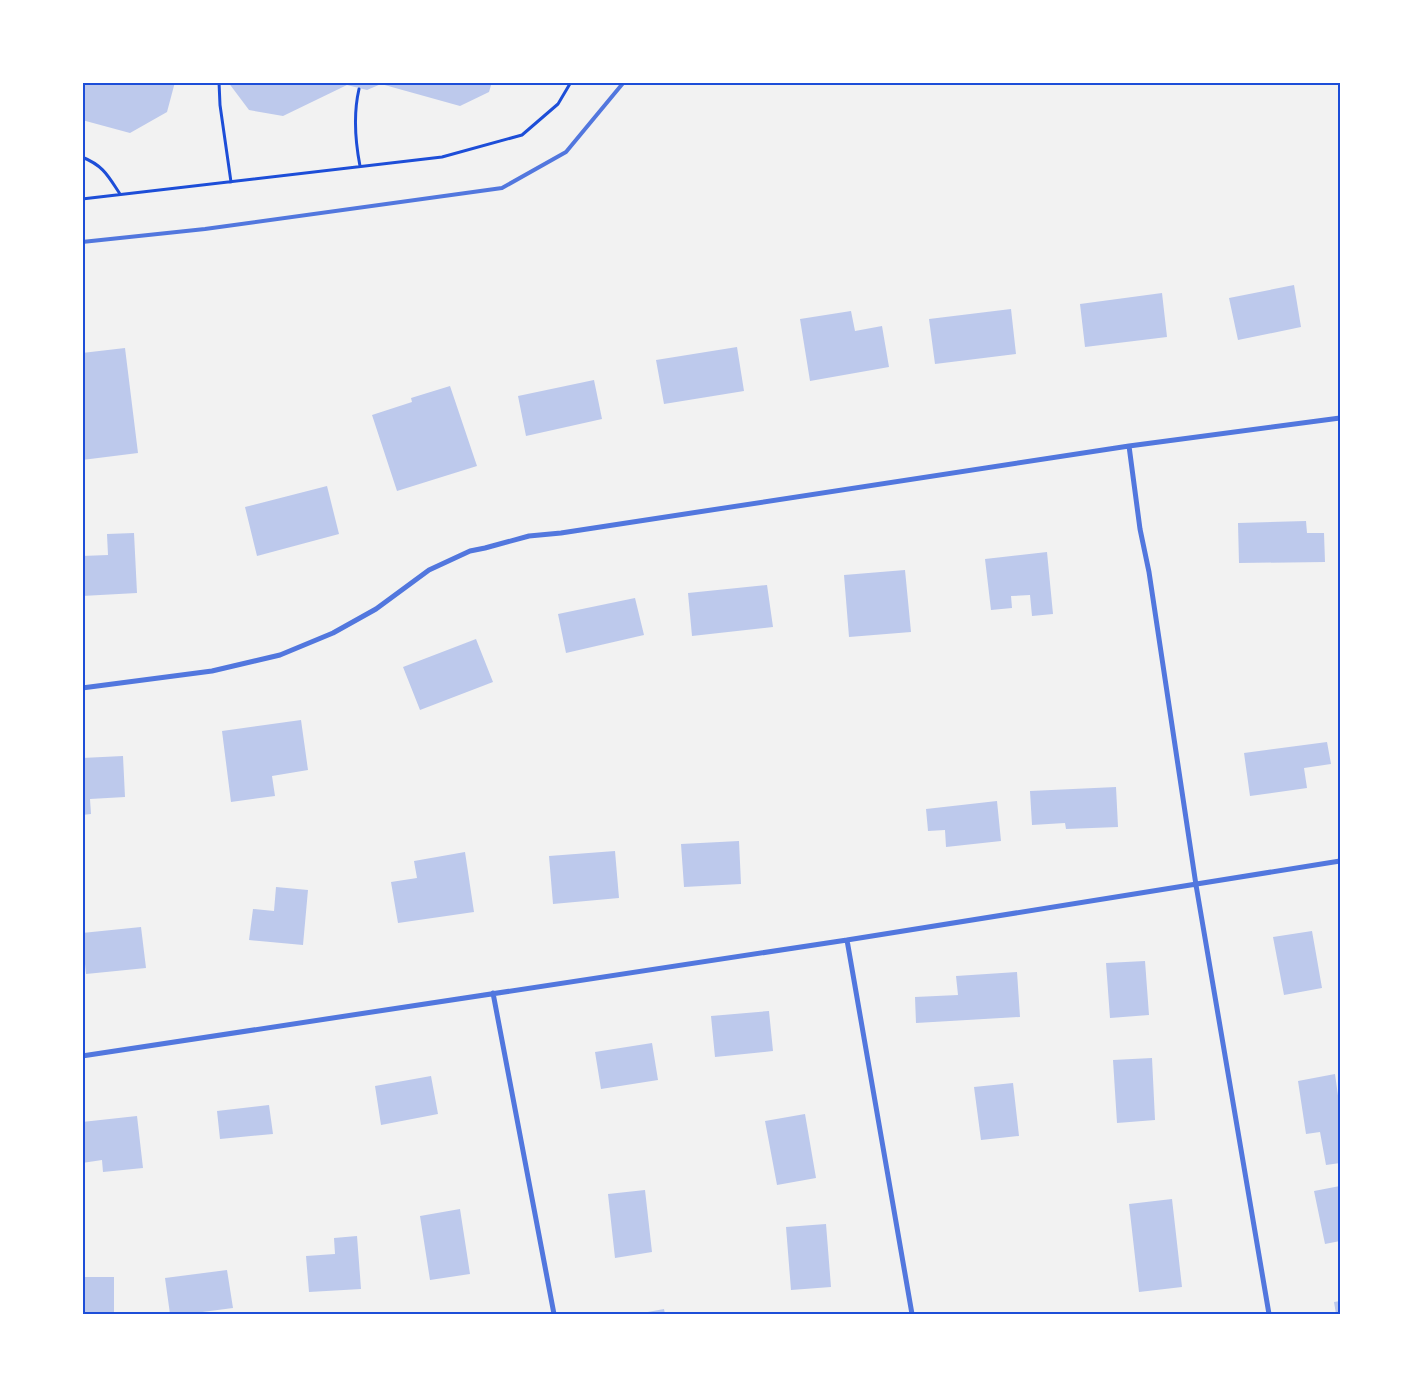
<svg xmlns="http://www.w3.org/2000/svg" width="1423" height="1397" font-family="Overpass,sans-serif">
  <style>
    .building { fill: #bdc9ec }
    .lines { fill: none; stroke-linecap: round; stroke-linejoin: round }
    .path { stroke: #1d4ed8; stroke-width: 3 }
    .service { stroke: #5277de; stroke-width: 4 }
    .minor { stroke: #5277de; stroke-width: 5 }
    .neatline { fill: none; stroke: #1d4ed8; stroke-width: 2 }
  </style>
  <rect width="100%" height="100%" fill="#f2f2f2"/>
  <path class="building" d="M 82,82 L 175,82 L 167,112 L 130,133 L 82,120 Z
    M 228,82 L 492,82 L 489,92 L 460,106 L 381,84 L 367,90 L 347,85 L 283,116 L 249,110 Z
    M 1294,285 L 1301,327 L 1238,340 L 1229,298 Z
    M 1162,293 L 1167,337 L 1085,347 L 1080,304 Z
    M 1011,309 L 1016,354 L 935,364 L 929,319 Z
    M 851,311 L 855,331 L 882,326 L 889,367 L 810,381 L 800,319 Z
    M 737,347 L 744,391 L 664,404 L 656,360 Z
    M 125,348 L 138,453 L 82,460 L 82,353 Z
    M 594,380 L 602,419 L 526,436 L 518,396 Z
    M 450,386 L 477,466 L 397,491 L 372,415 L 412,402 L 411,398 Z
    M 327,486 L 339,534 L 257,556 L 245,507 Z
    M 1306,521 L 1307,533 L 1324,533 L 1325,562 L 1239,563 L 1238,523 Z
    M 134,533 L 137,593 L 82,596 L 82,556 L 108,555 L 107,534 Z
    M 1047,552 L 1053,614 L 1032,616 L 1030,595 L 1011,596 L 1012,608 L 991,610 L 985,559 Z
    M 905,570 L 911,632 L 849,637 L 844,575 Z
    M 767,585 L 773,627 L 692,636 L 688,593 Z
    M 635,598 L 644,635 L 566,653 L 558,614 Z
    M 476,639 L 493,682 L 420,710 L 403,667 Z
    M 301,720 L 308,770 L 272,776 L 275,796 L 231,802 L 222,731 Z
    M 1327,742 L 1331,764 L 1304,768 L 1307,788 L 1250,796 L 1244,753 Z
    M 123,756 L 125,797 L 90,799 L 91,814 L 82,815 L 82,758 Z
    M 1116,787 L 1118,827 L 1066,829 L 1065,823 L 1032,825 L 1030,791 Z
    M 997,801 L 1001,841 L 946,847 L 945,830 L 928,831 L 926,809 Z
    M 739,841 L 741,884 L 684,887 L 681,844 Z
    M 615,851 L 619,898 L 553,904 L 549,856 Z
    M 465,852 L 474,912 L 398,923 L 391,882 L 417,878 L 414,861 Z
    M 276,887 L 308,890 L 303,945 L 249,940 L 253,909 L 274,911 Z
    M 141,927 L 146,968 L 86,974 L 82,933 Z
    M 1312,931 L 1322,988 L 1284,995 L 1273,937 Z
    M 1145,961 L 1149,1015 L 1110,1018 L 1106,963 Z
    M 1017,972 L 1020,1017 L 916,1023 L 915,997 L 958,995 L 956,976 Z
    M 769,1011 L 773,1051 L 715,1057 L 711,1016 Z
    M 652,1043 L 658,1080 L 601,1089 L 595,1052 Z
    M 1152,1058 L 1155,1120 L 1117,1123 L 1113,1060 Z
    M 1335,1074 L 1340,1110 L 1340,1163 L 1326,1165 L 1320,1132 L 1306,1134 L 1298,1081 Z
    M 431,1076 L 438,1114 L 381,1125 L 375,1086 Z
    M 1013,1083 L 1019,1136 L 981,1140 L 974,1087 Z
    M 269,1105 L 273,1134 L 220,1139 L 217,1111 Z
    M 805,1114 L 816,1178 L 777,1185 L 765,1121 Z
    M 137,1116 L 143,1168 L 103,1172 L 102,1160 L 82,1163 L 82,1122 Z
    M 1340,1186 L 1340,1241 L 1325,1244 L 1314,1191 Z
    M 645,1190 L 652,1252 L 615,1258 L 608,1194 Z
    M 1172,1199 L 1182,1287 L 1139,1292 L 1129,1204 Z
    M 460,1209 L 470,1274 L 430,1280 L 420,1216 Z
    M 826,1224 L 831,1287 L 791,1290 L 786,1227 Z
    M 357,1236 L 361,1289 L 309,1292 L 306,1256 L 335,1254 L 334,1238 Z
    M 227,1270 L 233,1308 L 187,1314 L 170,1314 L 165,1278 Z
    M 82,1277 L 114,1277 L 114,1314 L 82,1314 Z
    M 1340,1301 L 1340,1314 L 1336,1314 L 1334,1302 Z
    M 664,1309 L 665,1314 L 637,1314 Z"/>
  <g class="lines">
    <path class="path" d="M 219,82 L 220,105 L 231,182
      M 359,89 C 353,115 355,140 360,166
      M 82,157 C 104,166 108,176 120,194
      M 82,199 L 442,157 L 522,135 L 558,104 L 571,82"/>
    <path class="service" d="M 82,242 L 205,229 L 502,188 L 566,152 L 624,82"/>
    <path class="minor" d="M 1129,446 L 1140,529 L 1149,572 L 1196,885 L 1269,1314
      M 82,688 L 212,671 L 280,655 L 333,633 L 376,609 L 429,570 L 470,551 L 485,548 L 529,536 L 561,533 L 1129,446 L 1340,418
      M 847,940 L 912,1314
      M 493,993 L 554,1314
      M 82,1056 L 847,940 L 1340,861"/>
  </g>
  <rect width="1423" height="1397" fill="none" stroke="#ffffff" stroke-width="168"/>
  <rect x="84" y="84" width="1255" height="1229" class="neatline"/>
</svg>
